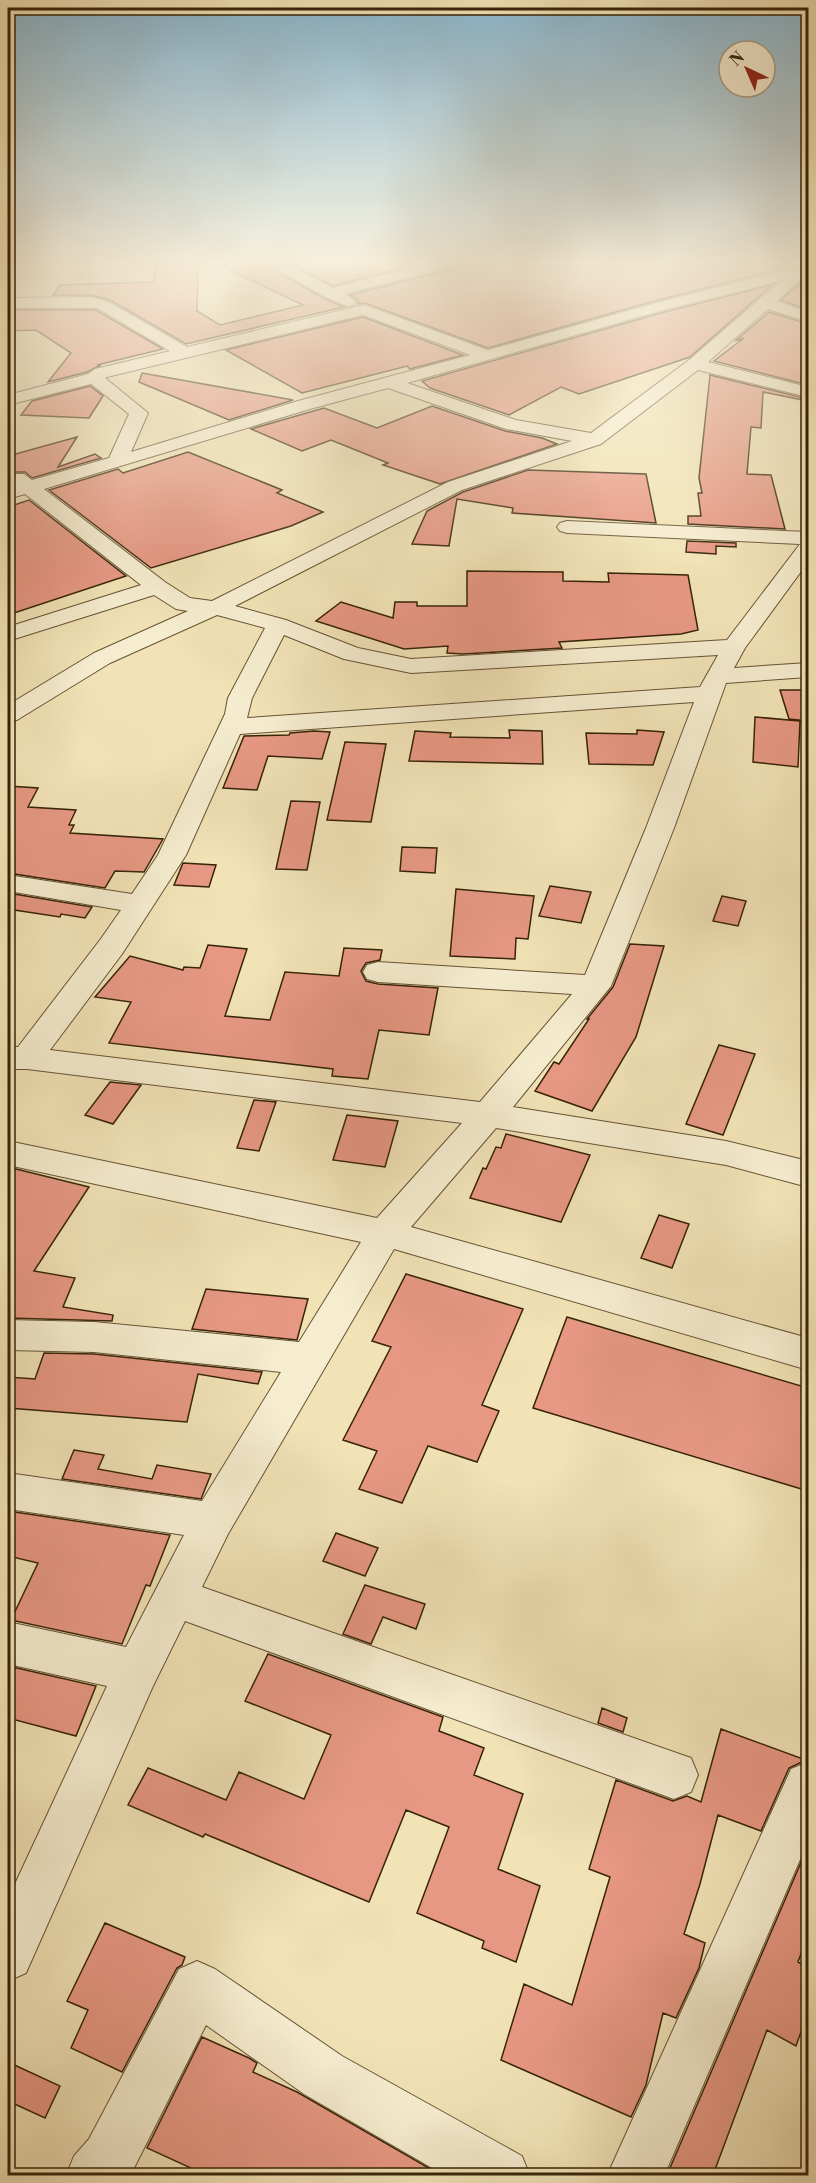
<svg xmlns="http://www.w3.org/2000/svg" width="816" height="2183" font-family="'Libre Bodoni',serif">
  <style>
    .building { fill: #e79883; stroke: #372308; stroke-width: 1.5 }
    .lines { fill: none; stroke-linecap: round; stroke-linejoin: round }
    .street-casing { stroke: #665334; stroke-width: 2 }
    .street { fill: #f6edd0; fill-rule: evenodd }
  </style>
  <rect width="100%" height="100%" fill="#f1e3b6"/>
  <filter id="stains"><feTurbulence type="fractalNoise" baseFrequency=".00333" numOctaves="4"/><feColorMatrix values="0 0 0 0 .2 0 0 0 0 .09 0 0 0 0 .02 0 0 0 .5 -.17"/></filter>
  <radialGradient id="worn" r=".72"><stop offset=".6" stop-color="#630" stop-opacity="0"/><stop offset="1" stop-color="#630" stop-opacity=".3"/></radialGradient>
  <path class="building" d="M 157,264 L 198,264 L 197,311 L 220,325 L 303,305 L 217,264 L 264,264 L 323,298 L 344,307 L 186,344 L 110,300 L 91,295 L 53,295 L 60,285 L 153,282 Z
    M 291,264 L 417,264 L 333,286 Z
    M 456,264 L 795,264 L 795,265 L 651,302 L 488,348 L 365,303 L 358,304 L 358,300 L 350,295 L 452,269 Z
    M 808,276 L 808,310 L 781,300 Z
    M 772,285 L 690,357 L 579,394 L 561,387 L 509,415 L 430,388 L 422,381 L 665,312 Z
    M 8,310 L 96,310 L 163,349 L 97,365 L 101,365 L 87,372 L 48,382 L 71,353 L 36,330 L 8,331 Z
    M 769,312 L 808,324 L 808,385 L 714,361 L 744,338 L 735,341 Z
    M 363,317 L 463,355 L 410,369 L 407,366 L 302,393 L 226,350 Z
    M 142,373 L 293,400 L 229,420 L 139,382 Z
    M 710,375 L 808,399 L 808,401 L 763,392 L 761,428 L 751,427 L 747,474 L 771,475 L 785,529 L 688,524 L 688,516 L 701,516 L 698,493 L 702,493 L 699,478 Z
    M 90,386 L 103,396 L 89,418 L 21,415 L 32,401 Z
    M 432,406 L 505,431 L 542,438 L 557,444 L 440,484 L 383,465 L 388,463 L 331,440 L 302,451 L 251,429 L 324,408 L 377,428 Z
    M 77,437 L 58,467 L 95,454 L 101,458 L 32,478 L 25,472 L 16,472 L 8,466 L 8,456 Z
    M 188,452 L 282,490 L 277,493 L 323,512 L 291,526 L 151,568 L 49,490 L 118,469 L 123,473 Z
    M 528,470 L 646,474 L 656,523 L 512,513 L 513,508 L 457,499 L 449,546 L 412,544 L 427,511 L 463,492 Z
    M 29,500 L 126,576 L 8,615 L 8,507 Z
    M 687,541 L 736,543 L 736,547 L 716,546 L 716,554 L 686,552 Z
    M 467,571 L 563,572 L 563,581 L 609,582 L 608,573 L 688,575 L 698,630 L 681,634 L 559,642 L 562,648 L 463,654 L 447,653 L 448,646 L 404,649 L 316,621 L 341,602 L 393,618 L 395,602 L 417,602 L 417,606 L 467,606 Z
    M 780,690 L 808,690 L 808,721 L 789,719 Z
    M 755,717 L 800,721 L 798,767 L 753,762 Z
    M 509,730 L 542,731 L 543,764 L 409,761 L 415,731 L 451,733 L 450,737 L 510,738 Z
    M 637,730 L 664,732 L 653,765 L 589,764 L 586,733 L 637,734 Z
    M 314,731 L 330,732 L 322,759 L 268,756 L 257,790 L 223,788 L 244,736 L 289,735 L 290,733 Z
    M 345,742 L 386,744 L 371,822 L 327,820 Z
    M 8,786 L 38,788 L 28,807 L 76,810 L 69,825 L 74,825 L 70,833 L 163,839 L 144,872 L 115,871 L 105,888 L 8,873 Z
    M 291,801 L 320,802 L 307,870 L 276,869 Z
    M 402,847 L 437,848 L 435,873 L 400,871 Z
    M 183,863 L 216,865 L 209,887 L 174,885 Z
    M 550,886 L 591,892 L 581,923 L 539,916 Z
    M 456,889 L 534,896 L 528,939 L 516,938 L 515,959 L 450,956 Z
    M 8,893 L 92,907 L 85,918 L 61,914 L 60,917 L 8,909 Z
    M 722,896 L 746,901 L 738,926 L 713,921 Z
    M 630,944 L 664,946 L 636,1037 L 592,1111 L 535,1091 L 554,1062 L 559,1064 L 589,1019 L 587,1019 L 613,987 Z
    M 208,945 L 247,949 L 225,1016 L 270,1020 L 285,972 L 339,976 L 344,948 L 382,950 L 380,960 L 366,963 L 361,971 L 366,981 L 378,984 L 438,988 L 429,1035 L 379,1030 L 368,1079 L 332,1076 L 333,1069 L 109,1043 L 131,1002 L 95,997 L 130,956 L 183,970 L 184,967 L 200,968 Z
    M 719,1045 L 755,1054 L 723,1135 L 686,1124 Z
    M 110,1082 L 141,1085 L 113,1124 L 85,1115 Z
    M 254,1100 L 276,1102 L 259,1151 L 237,1148 Z
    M 347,1115 L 398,1121 L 385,1167 L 333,1160 Z
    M 506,1134 L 590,1155 L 561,1222 L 470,1198 L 483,1168 L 486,1169 L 496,1147 L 501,1148 Z
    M 8,1167 L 89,1187 L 34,1271 L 75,1278 L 63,1307 L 113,1315 L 112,1321 L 8,1318 Z
    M 659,1215 L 689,1224 L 672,1268 L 641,1258 Z
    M 406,1274 L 523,1309 L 482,1405 L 499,1411 L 477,1462 L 428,1446 L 402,1503 L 359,1489 L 377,1451 L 343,1440 L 391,1347 L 372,1341 Z
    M 206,1289 L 308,1299 L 297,1340 L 192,1329 Z
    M 567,1317 L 808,1388 L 808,1491 L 533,1408 Z
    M 44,1353 L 94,1354 L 262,1372 L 258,1384 L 198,1374 L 187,1422 L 8,1408 L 8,1377 L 35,1379 Z
    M 74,1450 L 104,1455 L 98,1469 L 152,1479 L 157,1465 L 211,1474 L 201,1499 L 62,1479 Z
    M 8,1511 L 170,1535 L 150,1586 L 146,1585 L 122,1644 L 11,1620 L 38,1563 L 8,1556 Z
    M 336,1533 L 378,1548 L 365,1576 L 323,1561 Z
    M 365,1585 L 425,1604 L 416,1629 L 383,1617 L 371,1644 L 343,1634 Z
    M 268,1654 L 443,1717 L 439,1731 L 484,1748 L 474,1775 L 523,1794 L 498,1869 L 540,1886 L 516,1962 L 482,1948 L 484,1941 L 417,1913 L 449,1827 L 406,1810 L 369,1902 L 205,1834 L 203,1837 L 128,1805 L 148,1768 L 226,1800 L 239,1772 L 304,1799 L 331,1735 L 245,1701 Z
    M 8,1666 L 96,1686 L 76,1736 L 8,1718 Z
    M 602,1708 L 627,1718 L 623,1732 L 598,1723 Z
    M 721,1729 L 806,1760 L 789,1768 L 761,1831 L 718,1815 L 700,1884 L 684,1934 L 705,1943 L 699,1968 L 676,2018 L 663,2013 L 646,2085 L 631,2117 L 501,2060 L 524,1984 L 572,2005 L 610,1877 L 589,1869 L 616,1780 L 673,1801 L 687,1796 L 701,1802 Z
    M 808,1846 L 808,1935 L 798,1962 L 808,1968 L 808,2012 L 796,2046 L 767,2030 L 713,2175 L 667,2175 Z
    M 105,1923 L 185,1957 L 182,1965 L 177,1968 L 122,2072 L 71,2048 L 88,2010 L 67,2001 Z
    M 202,2037 L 249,2058 L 257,2063 L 253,2072 L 297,2092 L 441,2175 L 206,2175 L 147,2148 Z
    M 8,2062 L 60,2086 L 45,2118 L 8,2101 Z"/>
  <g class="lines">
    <g class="street-casing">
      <path id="street" d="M 266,264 L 286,264 L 333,288 L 427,264 L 454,264 L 451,267 L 345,294 L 357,302 L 349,307 L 324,296 Z
        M 802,266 L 807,268 L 807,274 L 777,301 L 808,312 L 808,322 L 768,309 L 708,362 L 808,387 L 808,397 L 698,370 L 601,444 L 462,490 L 235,606 L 286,620 L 358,648 L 411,659 L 727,640 L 800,544 L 567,533 L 560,531 L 557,527 L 560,523 L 567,521 L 808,532 L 808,562 L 745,648 L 734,668 L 808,663 L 808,677 L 726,683 L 674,828 L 611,986 L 513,1107 L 726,1141 L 808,1161 L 808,1187 L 726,1165 L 496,1128 L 411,1227 L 808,1338 L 808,1370 L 394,1249 L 228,1534 L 202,1587 L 691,1758 L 698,1775 L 691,1792 L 674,1799 L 185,1621 L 153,1686 L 26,1973 L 8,1981 L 8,1899 L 107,1686 L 8,1664 L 8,1622 L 126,1647 L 184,1535 L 8,1509 L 8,1473 L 202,1501 L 281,1372 L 94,1352 L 8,1350 L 8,1320 L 94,1322 L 299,1342 L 361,1242 L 8,1165 L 8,1141 L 377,1218 L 462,1123 L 27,1069 L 8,1069 L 8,1047 L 18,1047 L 100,940 L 121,910 L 8,891 L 8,875 L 132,894 L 158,855 L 225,714 L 228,698 L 265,628 L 217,615 L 110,663 L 17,720 L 8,722 L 8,705 L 94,653 L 188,611 L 176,609 L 154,595 L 8,641 L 8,627 L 141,585 L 25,494 L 8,499 L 8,487 L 14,485 L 8,479 L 10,474 L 24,474 L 32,480 L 109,458 L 129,414 L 91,384 L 8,405 L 8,395 L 88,374 L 95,369 L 170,351 L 97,308 L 8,308 L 8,298 L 91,297 L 109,302 L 187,347 L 364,305 L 488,350 L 652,304 ZM 781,281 L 689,360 L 591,433 L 516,420 L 407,383 L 664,310 ZM 363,315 L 470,355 L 298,401 L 131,452 L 148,413 L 105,378 L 107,377 ZM 388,388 L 506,429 L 572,441 L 448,482 L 212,601 L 190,598 L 165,582 L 44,489 L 310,409 ZM 284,635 L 344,659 L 411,673 L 718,655 L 700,687 L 247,718 L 252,698 ZM 694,702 L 646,828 L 585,975 L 378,962 L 367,965 L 363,972 L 367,979 L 378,982 L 572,994 L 480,1102 L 50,1050 L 122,954 L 186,855 L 240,734 Z
        M 808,1762 L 808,1841 L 664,2176 L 607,2176 L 791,1769 Z
        M 197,1961 L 215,1969 L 342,2056 L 522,2156 L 530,2176 L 446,2176 L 304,2094 L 206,2025 L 130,2176 L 66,2176 L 74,2156 L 89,2139 L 179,1969 Z"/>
    </g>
    <use href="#street" class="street"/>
  </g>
  <linearGradient id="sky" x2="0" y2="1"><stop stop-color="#89b8d1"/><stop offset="0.46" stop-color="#f9f2de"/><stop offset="1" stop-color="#f9f2de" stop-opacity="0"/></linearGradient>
  <rect width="816" height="570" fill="url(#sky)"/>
  <rect width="816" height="2183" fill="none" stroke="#f1e3b6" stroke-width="30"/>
  <rect x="9" y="9" width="798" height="2165" fill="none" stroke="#372308" stroke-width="3"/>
  <rect x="15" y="15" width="786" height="2153" fill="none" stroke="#372308" stroke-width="1.5"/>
  <g transform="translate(747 69) rotate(316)"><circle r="28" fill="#f6edd0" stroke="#aa9c80" stroke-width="1.5"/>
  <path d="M0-4.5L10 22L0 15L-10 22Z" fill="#8f2418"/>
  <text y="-9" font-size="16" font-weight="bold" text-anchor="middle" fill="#372308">N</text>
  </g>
  <rect width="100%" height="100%" filter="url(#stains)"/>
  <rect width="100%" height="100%" fill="url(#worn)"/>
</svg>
